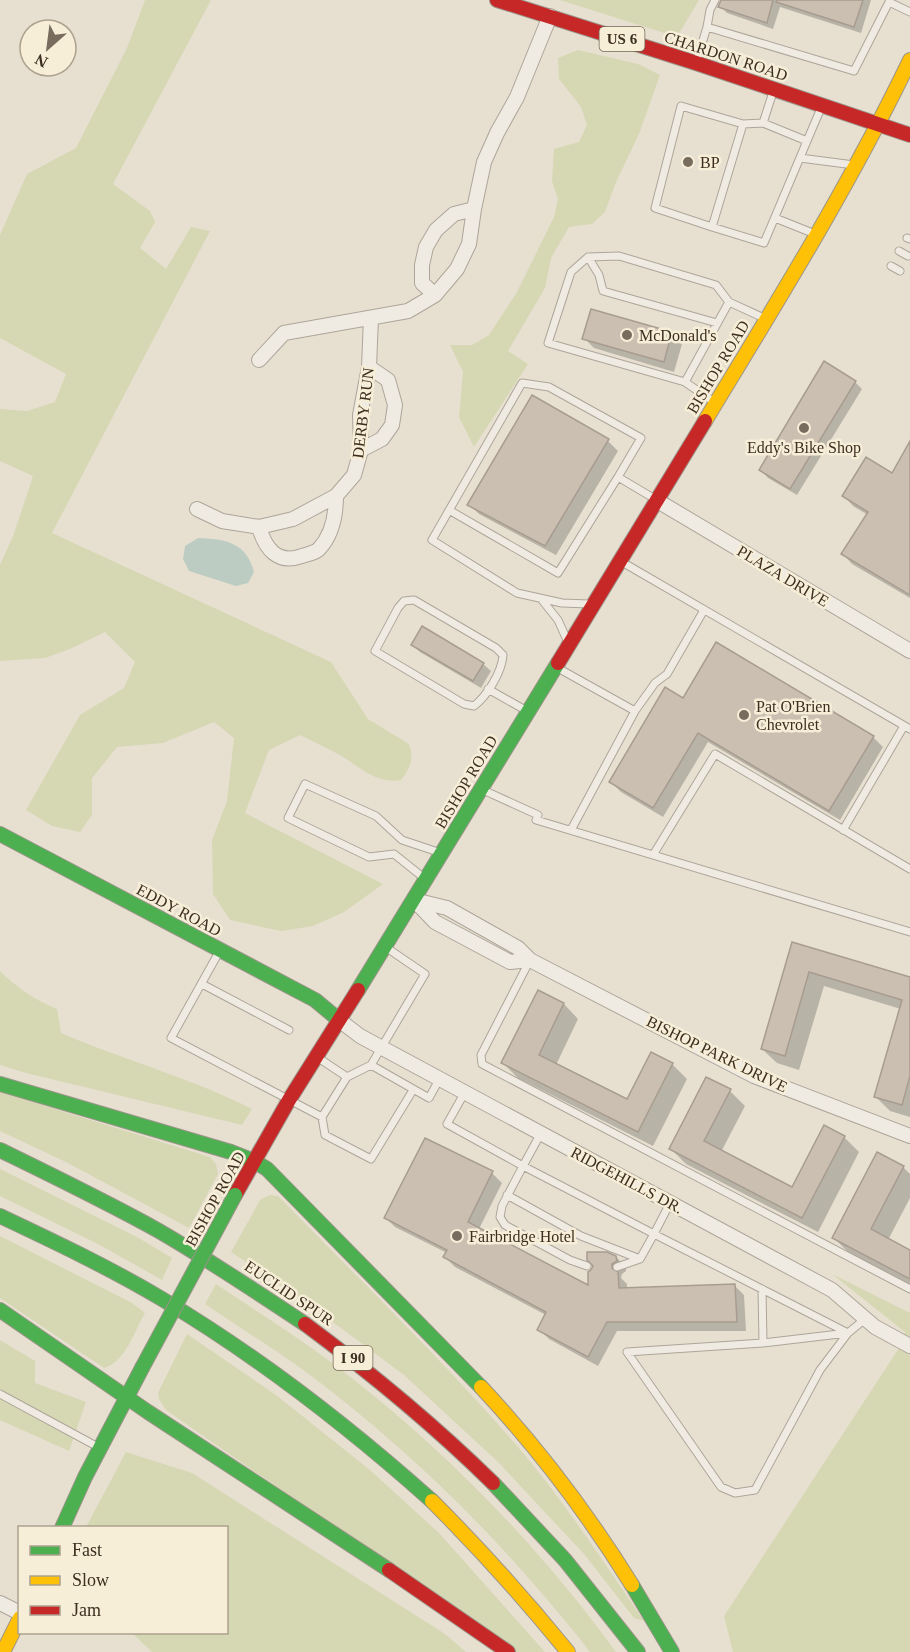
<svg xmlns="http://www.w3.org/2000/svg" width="910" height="1652" font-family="'Times New Roman',serif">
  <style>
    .green { fill: #d6d7b3 }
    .water { fill: #bcccc2 }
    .shadow { fill: #0003 }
    .building { fill: #cbbfb2; stroke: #a89c90; stroke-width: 1.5 }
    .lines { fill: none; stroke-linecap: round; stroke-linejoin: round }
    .lane-casing { stroke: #ada599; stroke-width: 9 }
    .street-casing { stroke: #ada599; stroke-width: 16 }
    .fast-casing { stroke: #9c958a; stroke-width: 16 }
    .slow-casing { stroke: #9c958a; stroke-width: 16 }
    .jam-casing { stroke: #9c958a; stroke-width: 16 }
    .lane { stroke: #efebe3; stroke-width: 7 }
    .street { stroke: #efebe3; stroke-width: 14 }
    .fast { stroke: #4caf50; stroke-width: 14 }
    .slow { stroke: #ffc107; stroke-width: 14 }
    .jam { stroke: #c62828; stroke-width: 14 }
    .fast-bridge-casing { stroke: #9c958a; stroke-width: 16; stroke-linecap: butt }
    .fast-bridge { stroke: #4caf50; stroke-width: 14 }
    .poi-dot { fill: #786c5e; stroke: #f7eed8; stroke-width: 2 }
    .labels { text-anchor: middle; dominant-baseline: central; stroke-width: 5; stroke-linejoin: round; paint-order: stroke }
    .shield { fill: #f7eed8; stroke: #756857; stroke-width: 1.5 }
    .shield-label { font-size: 15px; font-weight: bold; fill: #3d2e20 }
    .street-label { font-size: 16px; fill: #3d2e20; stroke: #f7eed8 }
    .poi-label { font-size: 16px; fill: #3d2e20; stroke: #f7eed8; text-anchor: start }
  </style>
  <rect width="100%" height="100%" fill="#e7e0d1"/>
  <path class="green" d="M 145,0 L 211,0 L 113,184 L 150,211 L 155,222 L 140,248 L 166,269 L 191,227 L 210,231 L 52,533 L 331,662 L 368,719 L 409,744 C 414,760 411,767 401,780 C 376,785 358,765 338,754 C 325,747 312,741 300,735 L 269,750 L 245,813 L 383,884 L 344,912 L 313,926 L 281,931 L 230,920 L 213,894 L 212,840 L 227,801 L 234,738 L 214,722 L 163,743 L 117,747 L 92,778 L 92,815 L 80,832 L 52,826 L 26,810 L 80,715 L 124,688 L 135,662 L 105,632 L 70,649 L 45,658 L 0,661 L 0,565 L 13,536 L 33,476 L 0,461 L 0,409 L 27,411 L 55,402 L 66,374 L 0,338 L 0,235 L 27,174 L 76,148 L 127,48 Z
    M 560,0 L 699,0 L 677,37 Z
    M 578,50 L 638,64 L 660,75 L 639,134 L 616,182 L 605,212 L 592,224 L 569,227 L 551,258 L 545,288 L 508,351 L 528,364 L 474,447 L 459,417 L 463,372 L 450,345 L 472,345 L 489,335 L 517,292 L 554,217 L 558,199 L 552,181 L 554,149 L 579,142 L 587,125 L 581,107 L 559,79 L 558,58 Z
    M 0,971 C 17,988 35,1000 57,1009 L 61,1033 C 124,1060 191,1078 252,1109 L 242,1125 L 26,1073 L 0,1065 Z
    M 0,1092 L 210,1157 L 216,1164 L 218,1174 L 189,1228 L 66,1162 L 0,1131 Z
    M 0,1169 L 137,1237 L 172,1258 L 162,1280 L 98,1244 L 0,1196 Z
    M 270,1195 L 278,1196 C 361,1281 447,1364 524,1454 C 568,1507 605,1564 644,1621 L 634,1618 L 584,1554 L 498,1462 L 404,1375 L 302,1299 L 231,1252 L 260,1200 Z
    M 0,1236 L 132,1303 L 145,1313 C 134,1332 126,1361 104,1368 L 0,1298 Z
    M 832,1274 L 910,1313 L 910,1652 L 733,1652 L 724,1616 L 899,1348 L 905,1332 Z
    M 216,1284 C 259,1313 303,1340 344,1372 C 446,1451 540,1547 616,1652 L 590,1652 C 572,1628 552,1605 532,1582 C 466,1506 391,1436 310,1375 C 276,1350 240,1328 205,1304 Z
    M 187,1334 L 276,1395 L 370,1470 L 439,1533 L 545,1652 L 515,1652 L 166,1410 L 159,1399 L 158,1393 Z
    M 0,1340 L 35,1361 L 35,1383 L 86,1402 L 69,1451 L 0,1420 Z
    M 126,1452 L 192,1473 L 445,1634 L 466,1652 L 152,1652 L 132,1633 L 226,1632 L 226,1528 L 86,1527 Z"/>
  <path class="water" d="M 198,538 C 225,539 246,542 254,572 L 248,583 L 236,586 L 189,571 L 183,559 L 185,546 Z"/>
  <path class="shadow" d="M 723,0 L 871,0 L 861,33 L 780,7 L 773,29 L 727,13 L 720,6 Z
    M 592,310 L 672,334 L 682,344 L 674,372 L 594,348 L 584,338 Z
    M 855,382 L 862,389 L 797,495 L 768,478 L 761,470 Z
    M 608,441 L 618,451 L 556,555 L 479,514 L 469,504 Z
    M 910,444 L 910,598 L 852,564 L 843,554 L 868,515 L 853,506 L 844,496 L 892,475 Z
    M 422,628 L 483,664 L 491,671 L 481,688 L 420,652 L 413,645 Z
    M 716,644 L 873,737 L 883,747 L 840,820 L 708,742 L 663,817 L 621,792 L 611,782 L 683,700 Z
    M 793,944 L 910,979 L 910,1117 L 890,1111 L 875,1096 L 901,1009 L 824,986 L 799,1070 L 777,1063 L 762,1049 Z
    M 538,992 L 564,1004 L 578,1019 L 556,1065 L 628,1101 L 672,1064 L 687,1079 L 653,1146 L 518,1078 L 503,1063 Z
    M 730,1091 L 745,1106 L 721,1152 L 793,1189 L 844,1137 L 859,1152 L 818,1232 L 686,1164 L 671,1149 Z
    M 903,1167 L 910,1174 L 910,1198 L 888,1240 L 910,1251 L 910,1285 L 849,1253 L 834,1238 Z
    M 492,1173 L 502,1183 L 479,1229 L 590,1287 L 616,1257 L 626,1267 L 626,1271 L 622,1274 L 621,1278 L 627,1284 L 627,1289 L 734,1285 L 744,1295 L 746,1331 L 617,1331 L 598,1366 L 549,1339 L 539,1329 L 546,1315 L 455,1267 L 445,1257 L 447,1253 L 395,1227 L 385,1217 Z"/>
  <path class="building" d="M 721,0 L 773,0 L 767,23 L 718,7 Z
    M 777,0 L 863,0 L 854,27 L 776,2 Z
    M 591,309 L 672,332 L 664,362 L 582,339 Z
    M 824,361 L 856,381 L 790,489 L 759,470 Z
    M 532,395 L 609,439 L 545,546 L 467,505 Z
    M 910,441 L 910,595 L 841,554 L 868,512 L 842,496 L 866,457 L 892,473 Z
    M 422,626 L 484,663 L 473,681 L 411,645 Z
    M 716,642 L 874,736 L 829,811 L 698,733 L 653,808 L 609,782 L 665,687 L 683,698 Z
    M 792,942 L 910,977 L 910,1076 L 902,1105 L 874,1097 L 902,1000 L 809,972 L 785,1056 L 761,1049 Z
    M 538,990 L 564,1003 L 539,1055 L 627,1099 L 651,1052 L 673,1063 L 638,1132 L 501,1063 Z
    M 706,1077 L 731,1089 L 704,1141 L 792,1187 L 824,1125 L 845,1136 L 802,1218 L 669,1149 Z
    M 425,1138 L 493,1171 L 468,1222 L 588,1285 L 588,1272 L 591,1270 L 593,1266 L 587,1260 L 587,1252 L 607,1252 L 616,1256 L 617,1261 L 612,1264 L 612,1268 L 618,1272 L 619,1288 L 735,1284 L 737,1322 L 607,1322 L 588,1357 L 537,1330 L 546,1312 L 443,1257 L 447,1250 L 384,1218 Z
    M 877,1152 L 904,1166 L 871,1229 L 910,1250 L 910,1279 L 832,1238 Z"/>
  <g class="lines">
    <g class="lane-casing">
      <path id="lane" d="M 707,27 L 710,10 L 715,0
        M 697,60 L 707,27 L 854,71 L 889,2 L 910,12
        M 743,124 L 712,227 L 655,208 L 681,106 L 743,124 L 763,123 L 773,92
        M 807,141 L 821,108
        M 800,158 L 854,165
        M 775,218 L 815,234
        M 712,227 L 764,243 L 807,141 L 763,123
        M 907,238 L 910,239
        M 899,251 L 908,256
        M 588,257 L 599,275 L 603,291 L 717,323
        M 891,266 L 900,271
        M 685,382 L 729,302
        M 714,402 L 685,382 L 548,343 L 571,272 L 588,257 L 619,256 L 716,285 L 729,302 L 764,318
        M 449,510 L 558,573 L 618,477 L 655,499
        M 622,562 L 910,729
        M 414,600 L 496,648 L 503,655 C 502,672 487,696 474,706 L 464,704 L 375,651 L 398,608 L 404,601 Z
        M 542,600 L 558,620 L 567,640
        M 589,604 L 562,603 L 517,593 L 432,540 L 522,383 L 549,387 L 641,438 L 618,477
        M 556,667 L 635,711
        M 488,689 L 527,711
        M 483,790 L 538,815
        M 536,820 L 910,932
        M 571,830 L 635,711 L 655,683 L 667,674 L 704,610
        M 843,830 L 904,726
        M 653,855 L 715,754 L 910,869
        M 424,878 L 394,854 L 369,857 L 288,818 L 305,784 L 376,816 L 402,840 L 441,853
        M 387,948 L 425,974 L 371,1065 L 429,1098 L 440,1078
        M 219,952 L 171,1038 L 322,1117 L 325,1135 L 371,1159 L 413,1090
        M 530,960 L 481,1055 L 482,1064 L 910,1289
        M 202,984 L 289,1030
        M 317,1057 L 347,1077
        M 465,1092 L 447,1124 L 523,1166 L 541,1133
        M 322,1117 L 347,1077 L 371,1065
        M 507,1195 L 581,1236 L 640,1259
        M 587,1266 L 570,1260 L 505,1225 L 500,1217 L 502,1206 L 523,1166 L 654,1234 L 670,1203
        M 617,1267 L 640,1259 L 654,1234 L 848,1333 L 865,1319
        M 762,1289 L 763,1343 L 627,1352 L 721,1487 L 735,1493 L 755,1490 L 820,1370 L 848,1333
        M 763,1343 L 848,1333
        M 0,1394 L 98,1447"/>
    </g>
    <g class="street-casing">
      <path id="street" d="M 435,295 L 422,283 L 422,265 L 426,247 L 436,230 L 454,214 L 474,209
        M 259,360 L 284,333 L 408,311 L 435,295 L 457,269 L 469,244 L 474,209 L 484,162 L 497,133 L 517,97 L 550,16
        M 361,450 L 382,439 L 392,425 L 395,405 L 388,380 L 369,367
        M 656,500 L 910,651
        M 197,509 L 222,521 L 259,527 L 293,519 L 336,496 L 354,475 L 361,450 L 360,415 L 369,367 L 371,318
        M 259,527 C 265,548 277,565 302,556 C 308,554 315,553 319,549 C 333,534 336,515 336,496
        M 414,900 L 447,908 L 518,948 L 530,960 L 754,1076 L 910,1136
        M 414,900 L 435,922 L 510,962 L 530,960
        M 339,1020 L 360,1036 L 832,1290 L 875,1327 L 910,1346
        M 0,1603 L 20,1613"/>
    </g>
    <g class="fast-casing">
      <path id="fast" d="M 0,834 L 315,1000 L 339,1020
        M 358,990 L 558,663
        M 0,1084 L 231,1152 L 254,1161 L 267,1169 L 481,1387
        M 0,1150 C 53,1176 107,1202 159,1231 C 209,1260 257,1292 305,1324
        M 0,1216 C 55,1242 110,1268 162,1299 C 259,1357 348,1426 432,1501
        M 0,1310 L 148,1412 L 389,1570
        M 493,1483 L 565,1560 L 638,1652
        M 62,1528 L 85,1477 L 142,1368
        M 632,1585 L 672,1652"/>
    </g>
    <g class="slow-casing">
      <path id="slow" d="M 705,421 C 777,302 850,185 910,60
        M 481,1387 C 538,1448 588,1514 632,1585
        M 432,1501 C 480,1549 525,1599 568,1652
        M 3,1652 L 20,1618"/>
    </g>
    <g class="jam-casing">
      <path id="jam" d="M 497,0 L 696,63 L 910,135
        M 558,663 L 705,421
        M 235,1195 L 289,1100 L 358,990
        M 305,1324 C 371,1373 434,1425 493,1483
        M 389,1570 L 508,1652"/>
    </g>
    <use href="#lane" class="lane"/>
    <use href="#street" class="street"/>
    <use href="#fast" class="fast"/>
    <use href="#slow" class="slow"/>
    <use href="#jam" class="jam"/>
    <g class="fast-bridge-casing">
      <path id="fast-bridge" d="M 142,1368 L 235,1195"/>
    </g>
    <use href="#fast-bridge" class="fast-bridge"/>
  </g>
  <g class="poi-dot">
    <circle cx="688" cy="162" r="6"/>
    <circle cx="627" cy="335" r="6"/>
    <circle cx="804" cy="428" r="6"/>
    <circle cx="744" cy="715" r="6"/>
    <circle cx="457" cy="1236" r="6"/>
  </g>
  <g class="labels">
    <g class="shield">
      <rect x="599.5" y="27" width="45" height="24" rx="4.5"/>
      <rect x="333.5" y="1346" width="39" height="24" rx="4.5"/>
    </g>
    <g class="shield-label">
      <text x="622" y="39">US 6</text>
      <text x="353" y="1358">I 90</text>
    </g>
    <g class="street-label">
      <text transform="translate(726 56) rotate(18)">CHARDON ROAD</text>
      <text transform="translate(718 367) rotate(-59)">BISHOP ROAD</text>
      <text transform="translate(363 413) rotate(-83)">DERBY RUN</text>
      <text transform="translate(783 576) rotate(31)">PLAZA DRIVE</text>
      <text transform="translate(466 782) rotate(-59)">BISHOP ROAD</text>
      <text transform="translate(179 910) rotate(28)">EDDY ROAD</text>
      <text transform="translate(717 1054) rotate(26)">BISHOP PARK DRIVE</text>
      <text transform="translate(627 1180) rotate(28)">RIDGEHILLS DR.</text>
      <text transform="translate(215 1199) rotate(-61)">BISHOP ROAD</text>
      <text transform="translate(289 1293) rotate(34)">EUCLID SPUR</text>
    </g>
    <g class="poi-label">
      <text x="700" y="162">BP</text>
      <text x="639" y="335">McDonald's</text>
      <text x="804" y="447" text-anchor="middle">Eddy's Bike Shop</text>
      <text x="756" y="706">Pat O'Brien<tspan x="756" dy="18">Chevrolet</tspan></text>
      <text x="469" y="1236">Fairbridge Hotel</text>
    </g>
  </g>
  <rect x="18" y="1526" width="210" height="108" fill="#f7eed8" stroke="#ada18e" stroke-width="1.5"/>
  <rect x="30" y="1546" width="30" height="9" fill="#4caf50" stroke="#ada18e" stroke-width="1.5"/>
  <text x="72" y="1556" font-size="18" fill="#3d2e20">Fast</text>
  <rect x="30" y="1576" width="30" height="9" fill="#ffc107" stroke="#ada18e" stroke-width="1.5"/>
  <text x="72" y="1586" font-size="18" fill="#3d2e20">Slow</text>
  <rect x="30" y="1606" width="30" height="9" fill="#c62828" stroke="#ada18e" stroke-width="1.5"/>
  <text x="72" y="1616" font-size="18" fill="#3d2e20">Jam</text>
  <g transform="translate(48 48) rotate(208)"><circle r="28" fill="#f7eed8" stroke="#ada18e" stroke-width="1.5"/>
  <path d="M0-4.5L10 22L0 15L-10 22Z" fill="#786c5e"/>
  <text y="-9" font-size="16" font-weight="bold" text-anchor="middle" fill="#3d2e20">N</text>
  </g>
</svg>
